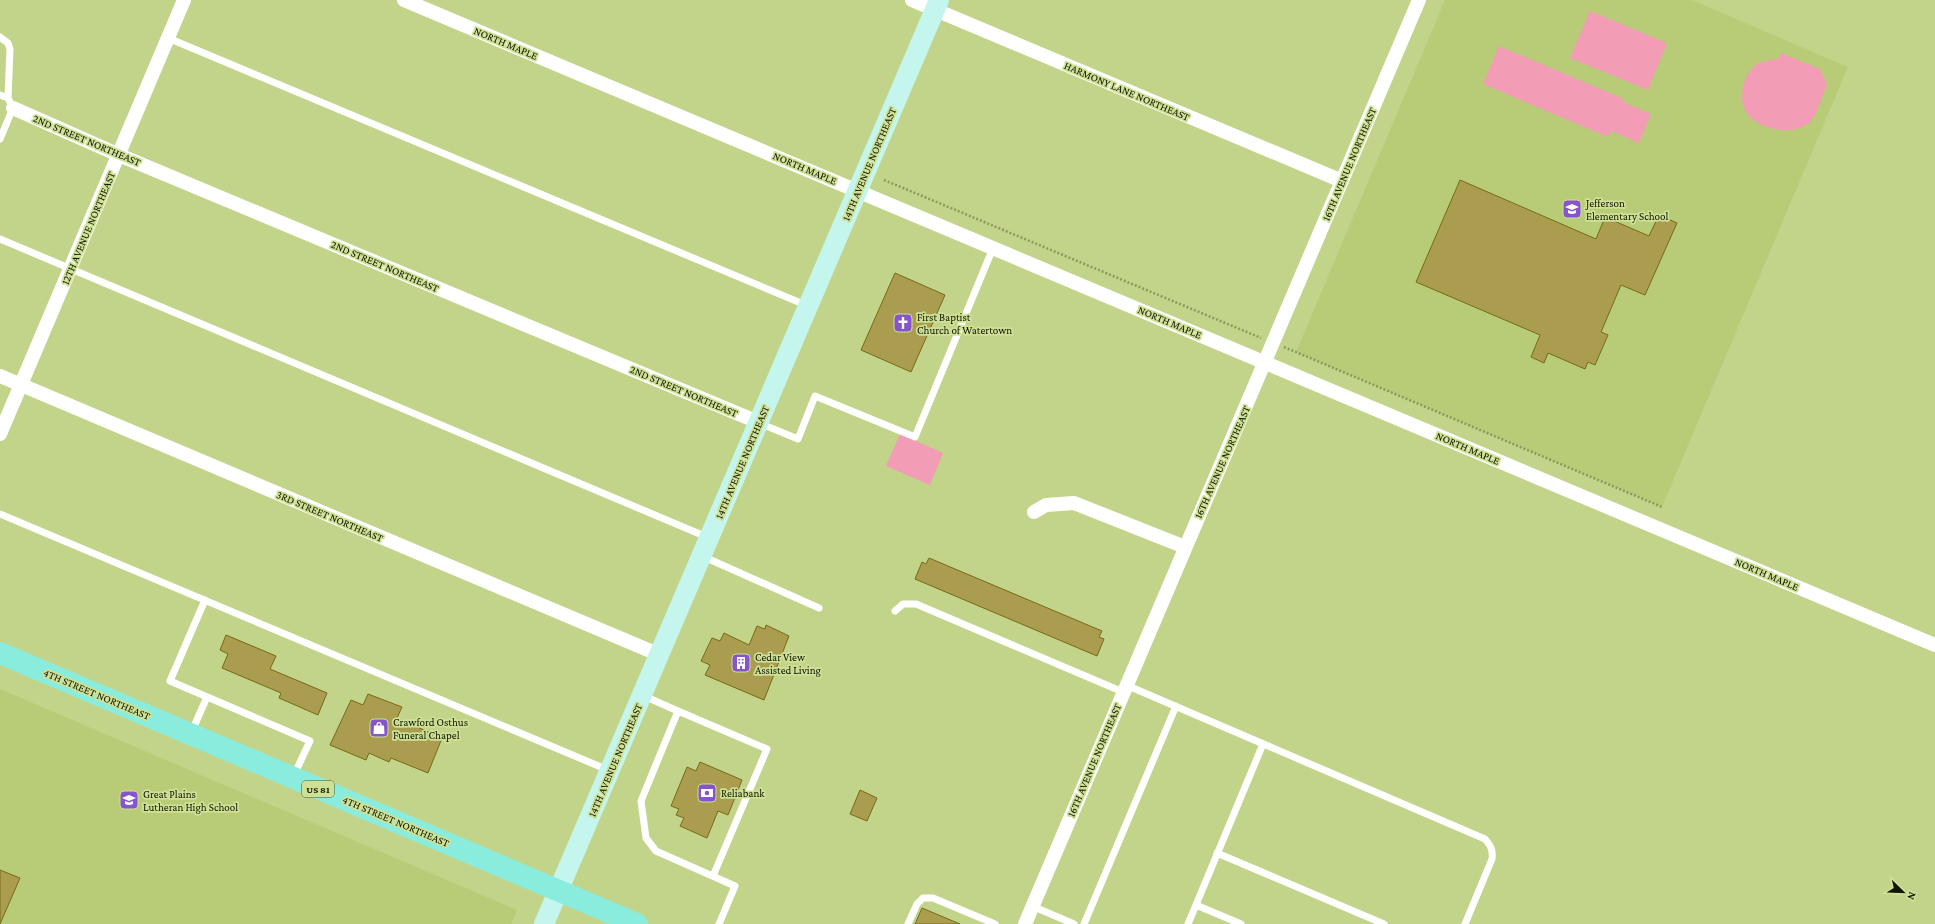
<svg xmlns="http://www.w3.org/2000/svg" width="1935" height="924" font-family="'Crimson Pro',serif">
  <style>
    .built { fill: #b8cc78 }
    .green { fill: #f29cb6 }
    .building { fill: #aa9d4f; stroke: #776a15 }
    .lines { fill: none; stroke-linecap: round; stroke-linejoin: round }
    .path { stroke: #8b995e; stroke-width: 2.5; stroke-dasharray: 2 2; stroke-linecap: butt }
    .lane { stroke: #fff; stroke-width: 7 }
    .street { stroke: #fff; stroke-width: 14 }
    .secondary { stroke: #c4f6ee; stroke-width: 20 }
    .primary { stroke: #8aecdd; stroke-width: 22 }
    .labels { text-anchor: middle; dominant-baseline: central; stroke-width: 3.5; stroke-linejoin: round; paint-order: stroke }
    .shield { fill: #cee195; stroke: #49522d; stroke-width: 1 }
    .shield-label { font-size: 10px; font-weight: bold; fill: #101500 }
    .street-label { font-size: 11px; fill: #101500; stroke: #cee195 }
    .poi-label { font-size: 11px; fill: #101500; stroke: #cee195; text-anchor: start }
  </style>
  <rect width="100%" height="100%" fill="#c2d489"/>
  <path class="built" d="M 1445,0 L 1692,0 L 1848,67 L 1662,507 L 1296,352 Z
    M 0,689 L 517,910 L 511,924 L 0,924 Z"/>
  <path class="green" d="M 1590,11 L 1667,43 L 1648,90 L 1570,58 Z
    M 1499,46 L 1624,99 L 1623,102 L 1651,114 L 1639,143 L 1611,131 L 1608,137 L 1483,84 Z
    M 1781,53 L 1820,69 L 1827,85 C 1823,93 1817,115 1811,121 C 1804,128 1792,131 1782,130 C 1771,129 1760,126 1751,118 C 1736,105 1741,75 1757,64 C 1763,61 1771,60 1778,59 Z
    M 900,434 L 943,453 L 930,485 L 886,466 Z"/>
  <path class="building" d="M 1460,180 L 1596,239 L 1605,217 L 1649,236 L 1659,215 L 1677,223 L 1645,295 L 1621,285 L 1601,332 L 1608,335 L 1595,365 L 1588,362 L 1585,369 L 1548,353 L 1544,363 L 1531,357 L 1540,335 L 1416,282 Z
    M 895,273 L 945,295 L 911,372 L 861,350 Z
    M 929,558 L 1102,631 L 1099,637 L 1104,639 L 1097,656 L 915,579 L 922,562 L 926,564 Z
    M 766,625 L 789,636 L 764,700 L 705,675 L 710,665 L 701,661 L 712,638 L 720,641 L 724,633 L 749,645 L 757,626 L 765,629 Z
    M 226,635 L 276,656 L 270,669 L 327,693 L 318,715 L 279,698 L 281,693 L 222,668 L 228,654 L 220,650 Z
    M 368,694 L 402,707 L 397,718 L 442,738 L 428,773 L 391,758 L 389,762 L 369,753 L 366,760 L 330,745 L 351,700 L 363,705 Z
    M 700,762 L 742,780 L 728,815 L 718,811 L 707,838 L 680,826 L 684,818 L 676,815 L 679,809 L 671,806 L 687,767 L 696,771 Z
    M 860,790 L 877,798 L 867,821 L 850,814 Z
    M 0,870 L 20,878 L 0,924 Z
    M 922,908 L 960,924 L 915,924 Z"/>
  <g class="lines">
    <path class="path" d="M 884,180 L 1261,338
      M 1284,347 L 1662,507"/>
    <path class="lane" d="M 0,37 L 8,43 L 10,49 L 8,98
      M 168,38 L 808,306
      M 0,95 L 8,98 L 13,108 L 0,139
      M 0,239 L 707,537
      M 759,423 L 798,439 L 815,396 L 915,437 L 993,248
      M 0,514 L 608,770
      M 702,556 L 819,608
      M 205,600 L 170,681 L 310,741 L 294,775
      M 895,611 L 903,604 L 916,604 L 1123,692
      M 1126,685 L 1485,839 C 1491,846 1493,850 1492,859 L 1465,924
      M 644,696 L 678,711 L 641,801 L 646,838 L 656,851 L 735,886 L 719,924
      M 678,711 L 767,749 L 713,876
      M 192,731 L 207,697
      M 1217,853 L 1384,924
      M 1196,905 L 1241,924
      M 1032,906 L 1074,924
      M 908,924 L 917,904 L 923,898 L 933,898 L 995,924
      M 1084,924 L 1176,706
      M 1188,924 L 1263,744"/>
    <path class="street" d="M 404,0 L 1935,645
      M 912,0 L 1342,181
      M 13,108 L 119,155 L 758,422
      M 0,376 L 660,655
      M 0,434 L 184,0
      M 1034,512 L 1046,505 L 1074,503 L 1185,547
      M 1025,924 L 1419,0"/>
    <path class="secondary" d="M 544,924 L 939,0"/>
    <path class="primary" d="M 0,653 L 637,924"/>
  </g>
  <defs>
    <g id="school-square" transform="scale(1)"><rect x="-9" y="-9" width="18" height="18" rx="4" fill="#8654cc" stroke="#cee195"/><path d="M0-5L7-2L0 1L-7-2ZM-4 1L0 2.5L4 1V4Q0 6-4 4Z" fill="#fff"/></g>
    <g id="church-square" transform="scale(1)"><rect x="-9" y="-9" width="18" height="18" rx="4" fill="#8654cc" stroke="#cee195"/><path d="M-1.2-6h2.4v3.5h3.3v2.4h-3.3V6h-2.4V-.1h-3.3v-2.4h3.3Z" fill="#fff"/></g>
    <g id="building-square" transform="scale(1)"><rect x="-9" y="-9" width="18" height="18" rx="4" fill="#8654cc" stroke="#cee195"/><path d="M-4-6H4V6H1V3H-1V6H-4ZM-2.5-4.3h1.7v1.8h-1.7ZM.8-4.3h1.7v1.8H.8ZM-2.5-1h1.7V.8h-1.7ZM.8-1h1.7V.8H.8Z" fill="#fff"/></g>
    <g id="shop-square" transform="scale(1)"><rect x="-9" y="-9" width="18" height="18" rx="4" fill="#8654cc" stroke="#cee195"/><path d="M-5-2.5h2.3a2.7 3.5 0 0 1 5.4 0H5L5.5 6h-11ZM-1.5-2.5h3a1.5 2.3 0 0 0-3 0Z" fill="#fff"/></g>
    <g id="bank-square" transform="scale(1)"><rect x="-9" y="-9" width="18" height="18" rx="4" fill="#8654cc" stroke="#cee195"/><path d="M-6-4H6V4H-6ZM0-2.3a2.3 2.3 0 1 0 0 4.6a2.3 2.3 0 1 0 0-4.6Z" fill="#fff"/></g>
  </defs>
  <g fill-rule="evenodd">
    <use href="#school-square" x="1572" y="209"/>
    <use href="#church-square" x="903" y="323"/>
    <use href="#building-square" x="741" y="663"/>
    <use href="#shop-square" x="379" y="728"/>
    <use href="#bank-square" x="707" y="793"/>
    <use href="#school-square" x="129" y="800"/>
  </g>
  <g class="labels">
    <rect class="shield" x="302" y="781" width="32" height="16" rx="3"/>
    <g class="shield-label">
      <text x="318" y="789">US 81</text>
    </g>
    <g class="street-label">
      <text transform="translate(506 43) rotate(23)">NORTH MAPLE</text>
      <text transform="translate(1127 91) rotate(23)">HARMONY LANE NORTHEAST</text>
      <text transform="translate(87 140) rotate(23)">2ND STREET NORTHEAST</text>
      <text transform="translate(869 164) rotate(-67)">14TH AVENUE NORTHEAST</text>
      <text transform="translate(1349 164) rotate(-67)">16TH AVENUE NORTHEAST</text>
      <text transform="translate(805 168) rotate(23)">NORTH MAPLE</text>
      <text transform="translate(88 228) rotate(-67)">12TH AVENUE NORTHEAST</text>
      <text transform="translate(385 266) rotate(23)">2ND STREET NORTHEAST</text>
      <text transform="translate(1170 322) rotate(23)">NORTH MAPLE</text>
      <text transform="translate(684 391) rotate(23)">2ND STREET NORTHEAST</text>
      <text transform="translate(1468 448) rotate(23)">NORTH MAPLE</text>
      <text transform="translate(742 462) rotate(-67)">14TH AVENUE NORTHEAST</text>
      <text transform="translate(1222 462) rotate(-66)">16TH AVENUE NORTHEAST</text>
      <text transform="translate(330 516) rotate(23)">3RD STREET NORTHEAST</text>
      <text transform="translate(1767 574) rotate(23)">NORTH MAPLE</text>
      <text transform="translate(97 694) rotate(23)">4TH STREET NORTHEAST</text>
      <text transform="translate(615 760) rotate(-67)">14TH AVENUE NORTHEAST</text>
      <text transform="translate(1094 760) rotate(-67)">16TH AVENUE NORTHEAST</text>
      <text transform="translate(396 821) rotate(23)">4TH STREET NORTHEAST</text>
    </g>
    <g class="poi-label">
      <text x="1586" y="203">Jefferson<tspan x="1586" dy="13">Elementary School</tspan></text>
      <text x="917" y="317">First Baptist<tspan x="917" dy="13">Church of Watertown</tspan></text>
      <text x="755" y="657">Cedar View<tspan x="755" dy="13">Assisted Living</tspan></text>
      <text x="393" y="722">Crawford Osthus<tspan x="393" dy="13">Funeral Chapel</tspan></text>
      <text x="721" y="793">Reliabank</text>
      <text x="143" y="794">Great Plains<tspan x="143" dy="13">Lutheran High School</tspan></text>
    </g>
  </g>
  <g transform="translate(1903 892) rotate(113)" stroke="#cee195" stroke-width="3" paint-order="stroke">
  <path d="M0-3L7 15L0 10L-7 15Z" fill="#101500"/>
  <text y="-6" font-size="11" font-weight="bold" text-anchor="middle" fill="#101500">N</text>
  </g>
</svg>
